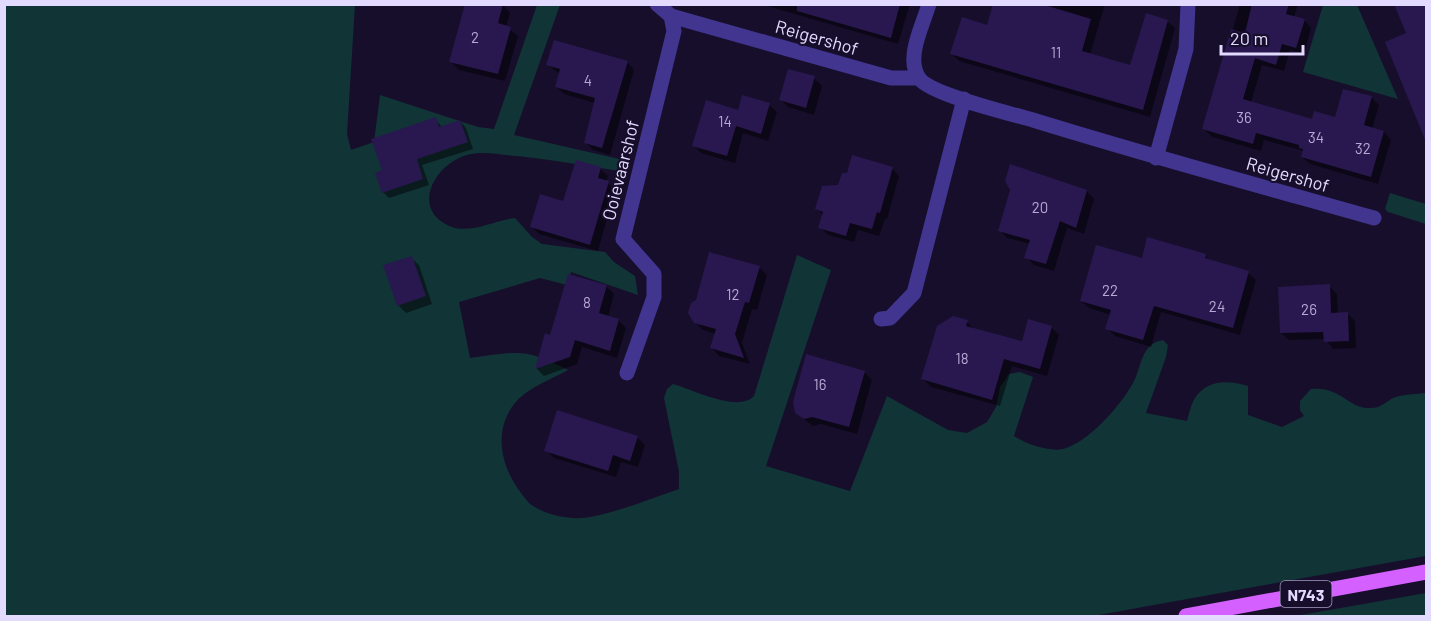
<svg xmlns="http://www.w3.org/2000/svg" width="1431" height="621" font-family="Barlow,sans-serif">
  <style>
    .green { fill: #113437 }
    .shadow { fill: #0007 }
    .building { fill: #29184f }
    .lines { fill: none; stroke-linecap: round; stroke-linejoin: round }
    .minor { stroke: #413590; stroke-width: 15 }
    .primary { stroke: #d461ff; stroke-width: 15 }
    .labels { text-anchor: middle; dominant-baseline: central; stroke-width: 4.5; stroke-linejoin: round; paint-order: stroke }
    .number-label { font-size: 15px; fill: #b4aad3 }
    .shield { fill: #170e2c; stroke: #a59dc0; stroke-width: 1.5 }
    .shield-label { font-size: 16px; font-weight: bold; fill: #e2daff }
    .street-label { font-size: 18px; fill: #e2daff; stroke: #170e2c }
  </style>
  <rect width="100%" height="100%" fill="#170e2c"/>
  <path class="green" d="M 4,5 L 355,5 L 347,134 L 351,150 L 374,142 L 380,95 L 478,127 L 494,129 L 537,5 L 560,5 L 514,135 L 628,161 L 625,172 C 589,166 553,160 517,156 C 502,155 486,151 471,154 C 438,160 408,207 449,226 C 470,235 494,220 515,218 L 532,237 L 542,244 L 605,252 L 614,262 L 635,276 L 638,295 L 571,272 L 567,285 L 540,278 L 459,302 L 470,358 C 518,352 524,347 568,370 C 550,380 527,388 514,404 C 493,432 501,467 521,493 C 525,498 528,503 533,506 C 546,514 559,517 573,518 C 596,521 655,497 679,489 L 679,472 L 664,398 L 667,389 L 673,384 C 694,390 738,413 754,396 L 797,255 L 831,270 L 766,466 L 850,491 L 887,396 L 948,430 L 967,433 L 987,422 L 996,407 L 1000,387 L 1009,374 L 1020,372 L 1033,377 L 1014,436 C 1025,444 1049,452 1063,449 C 1088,443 1121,405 1133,383 C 1142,367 1140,344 1163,340 L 1168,345 L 1166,357 L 1146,413 L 1187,421 C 1189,414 1191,404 1195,398 C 1207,379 1229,380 1248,386 L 1248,415 L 1282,427 L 1304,416 L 1300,410 L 1300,401 L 1311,389 C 1340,386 1347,407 1368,408 C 1380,409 1384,403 1393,398 C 1402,394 1417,394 1426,393 L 1426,556 L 1093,616 L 5,616 Z
    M 1323,5 L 1357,5 L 1398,99 L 1303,72 Z
    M 1390,193 L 1426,204 L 1426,224 L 1388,212 L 1385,209 Z
    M 1426,593 L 1426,616 L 1295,616 Z"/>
  <path class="shadow" d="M 760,4 L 910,4 L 898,44 Z
    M 995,4 L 1105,4 L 1090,55 L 1131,67 L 1167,21 L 1175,28 L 1150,117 L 959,61 L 952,54 L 988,26 Z
    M 1240,4 L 1298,4 L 1294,18 L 1304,20 L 1311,28 L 1304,54 L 1290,50 L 1284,71 L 1262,65 L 1251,103 L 1313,121 L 1336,119 L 1371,97 L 1379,105 L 1372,129 L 1384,132 L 1391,140 L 1378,184 L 1310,164 L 1302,157 L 1304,151 L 1264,140 L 1261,151 L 1212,137 L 1204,129 Z
    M 1395,4 L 1426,4 L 1426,129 L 1419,121 L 1408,34 Z
    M 503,5 L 510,13 L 506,27 L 518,36 L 505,81 L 459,70 L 451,62 Z
    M 627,62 L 634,70 L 610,155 L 593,150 L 585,142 L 595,103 L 564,94 L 557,87 L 560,74 L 548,65 Z
    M 814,78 L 822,86 L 814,115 L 788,107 L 781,100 Z
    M 769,105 L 777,112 L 768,141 L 743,133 L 735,163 L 701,153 L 694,145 L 739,111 Z
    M 435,119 L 442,127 L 460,121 L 466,128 L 473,149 L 422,165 L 429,185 L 389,198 L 383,192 L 384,171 Z
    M 1011,166 L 1087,191 L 1094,199 L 1084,234 L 1067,228 L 1054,271 L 1034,265 L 1026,257 L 1030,244 L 1007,238 L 1000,230 L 1011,190 Z
    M 892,168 L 899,176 L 887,219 L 885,219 L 879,236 L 858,230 L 854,242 L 828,235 L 820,227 L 823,215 L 817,209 L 840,186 Z
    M 600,169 L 608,176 L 606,182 L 615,190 L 598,251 L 539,234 L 532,227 L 564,203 Z
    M 1205,256 L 1212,262 L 1248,273 L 1256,280 L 1240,335 L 1161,312 L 1151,347 L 1115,336 L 1107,328 L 1111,315 L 1089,308 L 1081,301 Z
    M 411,258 L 419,265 L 432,304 L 406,313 L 399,306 L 385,266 Z
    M 759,267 L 767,275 L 757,310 L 752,309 L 742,343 L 750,364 L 719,356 L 712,348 L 716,334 L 703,330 L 695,322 Z
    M 606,286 L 614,294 L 608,317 L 618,320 L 626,328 L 617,358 L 582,347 L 577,364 L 544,376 L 537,369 L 546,335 L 551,337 Z
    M 1329,286 L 1337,294 L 1338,314 L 1348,314 L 1355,321 L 1356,348 L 1333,349 L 1325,339 L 1289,340 L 1281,333 Z
    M 967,322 L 975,330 L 1023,343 L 1051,327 L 1059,335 L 1047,376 L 1012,366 L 1000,406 L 931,387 L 923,379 Z
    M 864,372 L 872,380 L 857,434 L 821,424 L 813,426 L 796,413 Z
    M 637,437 L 645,445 L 638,467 L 621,462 L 616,477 L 554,458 L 546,450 Z"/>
  <path class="building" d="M 465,4 L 503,4 L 498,23 L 511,27 L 498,74 L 449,62 Z
    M 797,4 L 900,4 L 891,38 L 797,11 Z
    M 993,4 L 1041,4 L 1091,19 L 1082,51 L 1130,65 L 1146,13 L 1168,20 L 1143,110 L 950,54 L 962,17 L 987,25 Z
    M 1252,4 L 1289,4 L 1286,14 L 1305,19 L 1296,48 L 1282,44 L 1276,65 L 1255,58 L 1243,99 L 1312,119 L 1314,111 L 1335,117 L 1343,89 L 1372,96 L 1364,125 L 1384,131 L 1371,177 L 1301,157 L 1303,149 L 1299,148 L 1299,145 L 1256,133 L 1253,144 L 1202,129 L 1231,29 L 1245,33 Z
    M 1394,4 L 1426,4 L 1426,142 L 1385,42 L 1406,33 Z
    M 554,40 L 628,61 L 602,148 L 584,143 L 595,98 L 555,87 L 560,69 L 546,65 Z
    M 788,69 L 815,76 L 806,108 L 779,100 Z
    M 742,95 L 770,103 L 761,134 L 736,126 L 727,156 L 692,146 L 706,100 L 738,110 Z
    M 436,117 L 439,127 L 460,120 L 468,142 L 417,159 L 423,179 L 382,193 L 375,173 L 382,170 L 371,139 Z
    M 852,155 L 893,167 L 880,213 L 877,212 L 872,229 L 850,223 L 846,236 L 818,228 L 823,212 L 815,209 L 822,186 L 838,185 L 842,173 L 847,173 Z
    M 576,160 L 601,167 L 598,178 L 609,181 L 590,245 L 530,227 L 540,194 L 563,201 Z
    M 1010,164 L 1087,190 L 1076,228 L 1060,221 L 1046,264 L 1024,258 L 1030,240 L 998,231 L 1010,190 L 1005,181 Z
    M 1147,237 L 1206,254 L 1205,258 L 1249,271 L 1233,328 L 1154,306 L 1143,340 L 1105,329 L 1111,310 L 1080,301 L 1096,245 L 1142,258 Z
    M 709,252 L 760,266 L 749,303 L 745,302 L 735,334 L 744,358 L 710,348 L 716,329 L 694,323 L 688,313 L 691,303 L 696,300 Z
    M 412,256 L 426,296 L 397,306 L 383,265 Z
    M 568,274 L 607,285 L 599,313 L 619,319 L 610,351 L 575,340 L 570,357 L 535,369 L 545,333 L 550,335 Z
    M 1330,284 L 1331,313 L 1348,312 L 1349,341 L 1324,342 L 1323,332 L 1280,333 L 1278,287 Z
    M 953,316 L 968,320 L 966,326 L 1022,341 L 1028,319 L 1052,326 L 1040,369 L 1004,359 L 992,400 L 921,379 L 937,326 Z
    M 806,354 L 865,371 L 849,427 L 812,417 L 804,419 L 795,413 L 793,402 Z
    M 557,410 L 638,436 L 630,461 L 613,455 L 608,471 L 544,451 Z"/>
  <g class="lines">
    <path class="minor" d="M 929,4 C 923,25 905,58 919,78 C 929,94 1012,114 1033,120 C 1146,155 1260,186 1374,218
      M 671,16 L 891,78 L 919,78
      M 1156,158 L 1186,49 L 1188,4
      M 881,319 L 890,318 L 914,293 L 964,99
      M 627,373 L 654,297 L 654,274 L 623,239 L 674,31 L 671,16 L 657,4"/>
    <path class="primary" d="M 1186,616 L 1426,572"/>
  </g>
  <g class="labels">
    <g class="number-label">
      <text x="475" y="37">2</text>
      <text x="1056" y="52">11</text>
      <text x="588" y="80">4</text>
      <text x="1244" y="117">36</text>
      <text x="725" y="121">14</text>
      <text x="1316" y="137">34</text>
      <text x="1363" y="148">32</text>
      <text x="1040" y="207">20</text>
      <text x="1110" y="290">22</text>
      <text x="733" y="294">12</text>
      <text x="587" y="302">8</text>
      <text x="1217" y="306">24</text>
      <text x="1309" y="309">26</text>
      <text x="962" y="358">18</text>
      <text x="820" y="384">16</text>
    </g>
    <rect class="shield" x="1280.5" y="581" width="51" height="26" rx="4.5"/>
    <g class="shield-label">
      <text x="1306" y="594">N743</text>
    </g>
    <g class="street-label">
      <text transform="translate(817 37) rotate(16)">Reigershof</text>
      <text transform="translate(620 170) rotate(-76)">Ooievaarshof</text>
      <text transform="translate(1288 174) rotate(16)">Reigershof</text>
    </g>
  </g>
  <rect width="1431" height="621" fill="none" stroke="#e2daff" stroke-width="12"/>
  <path d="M1221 45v9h82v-9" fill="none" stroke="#e2daff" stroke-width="3"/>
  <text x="1230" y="45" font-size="18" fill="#e2daff" stroke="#170e2c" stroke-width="4.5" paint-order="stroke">20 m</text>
</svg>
